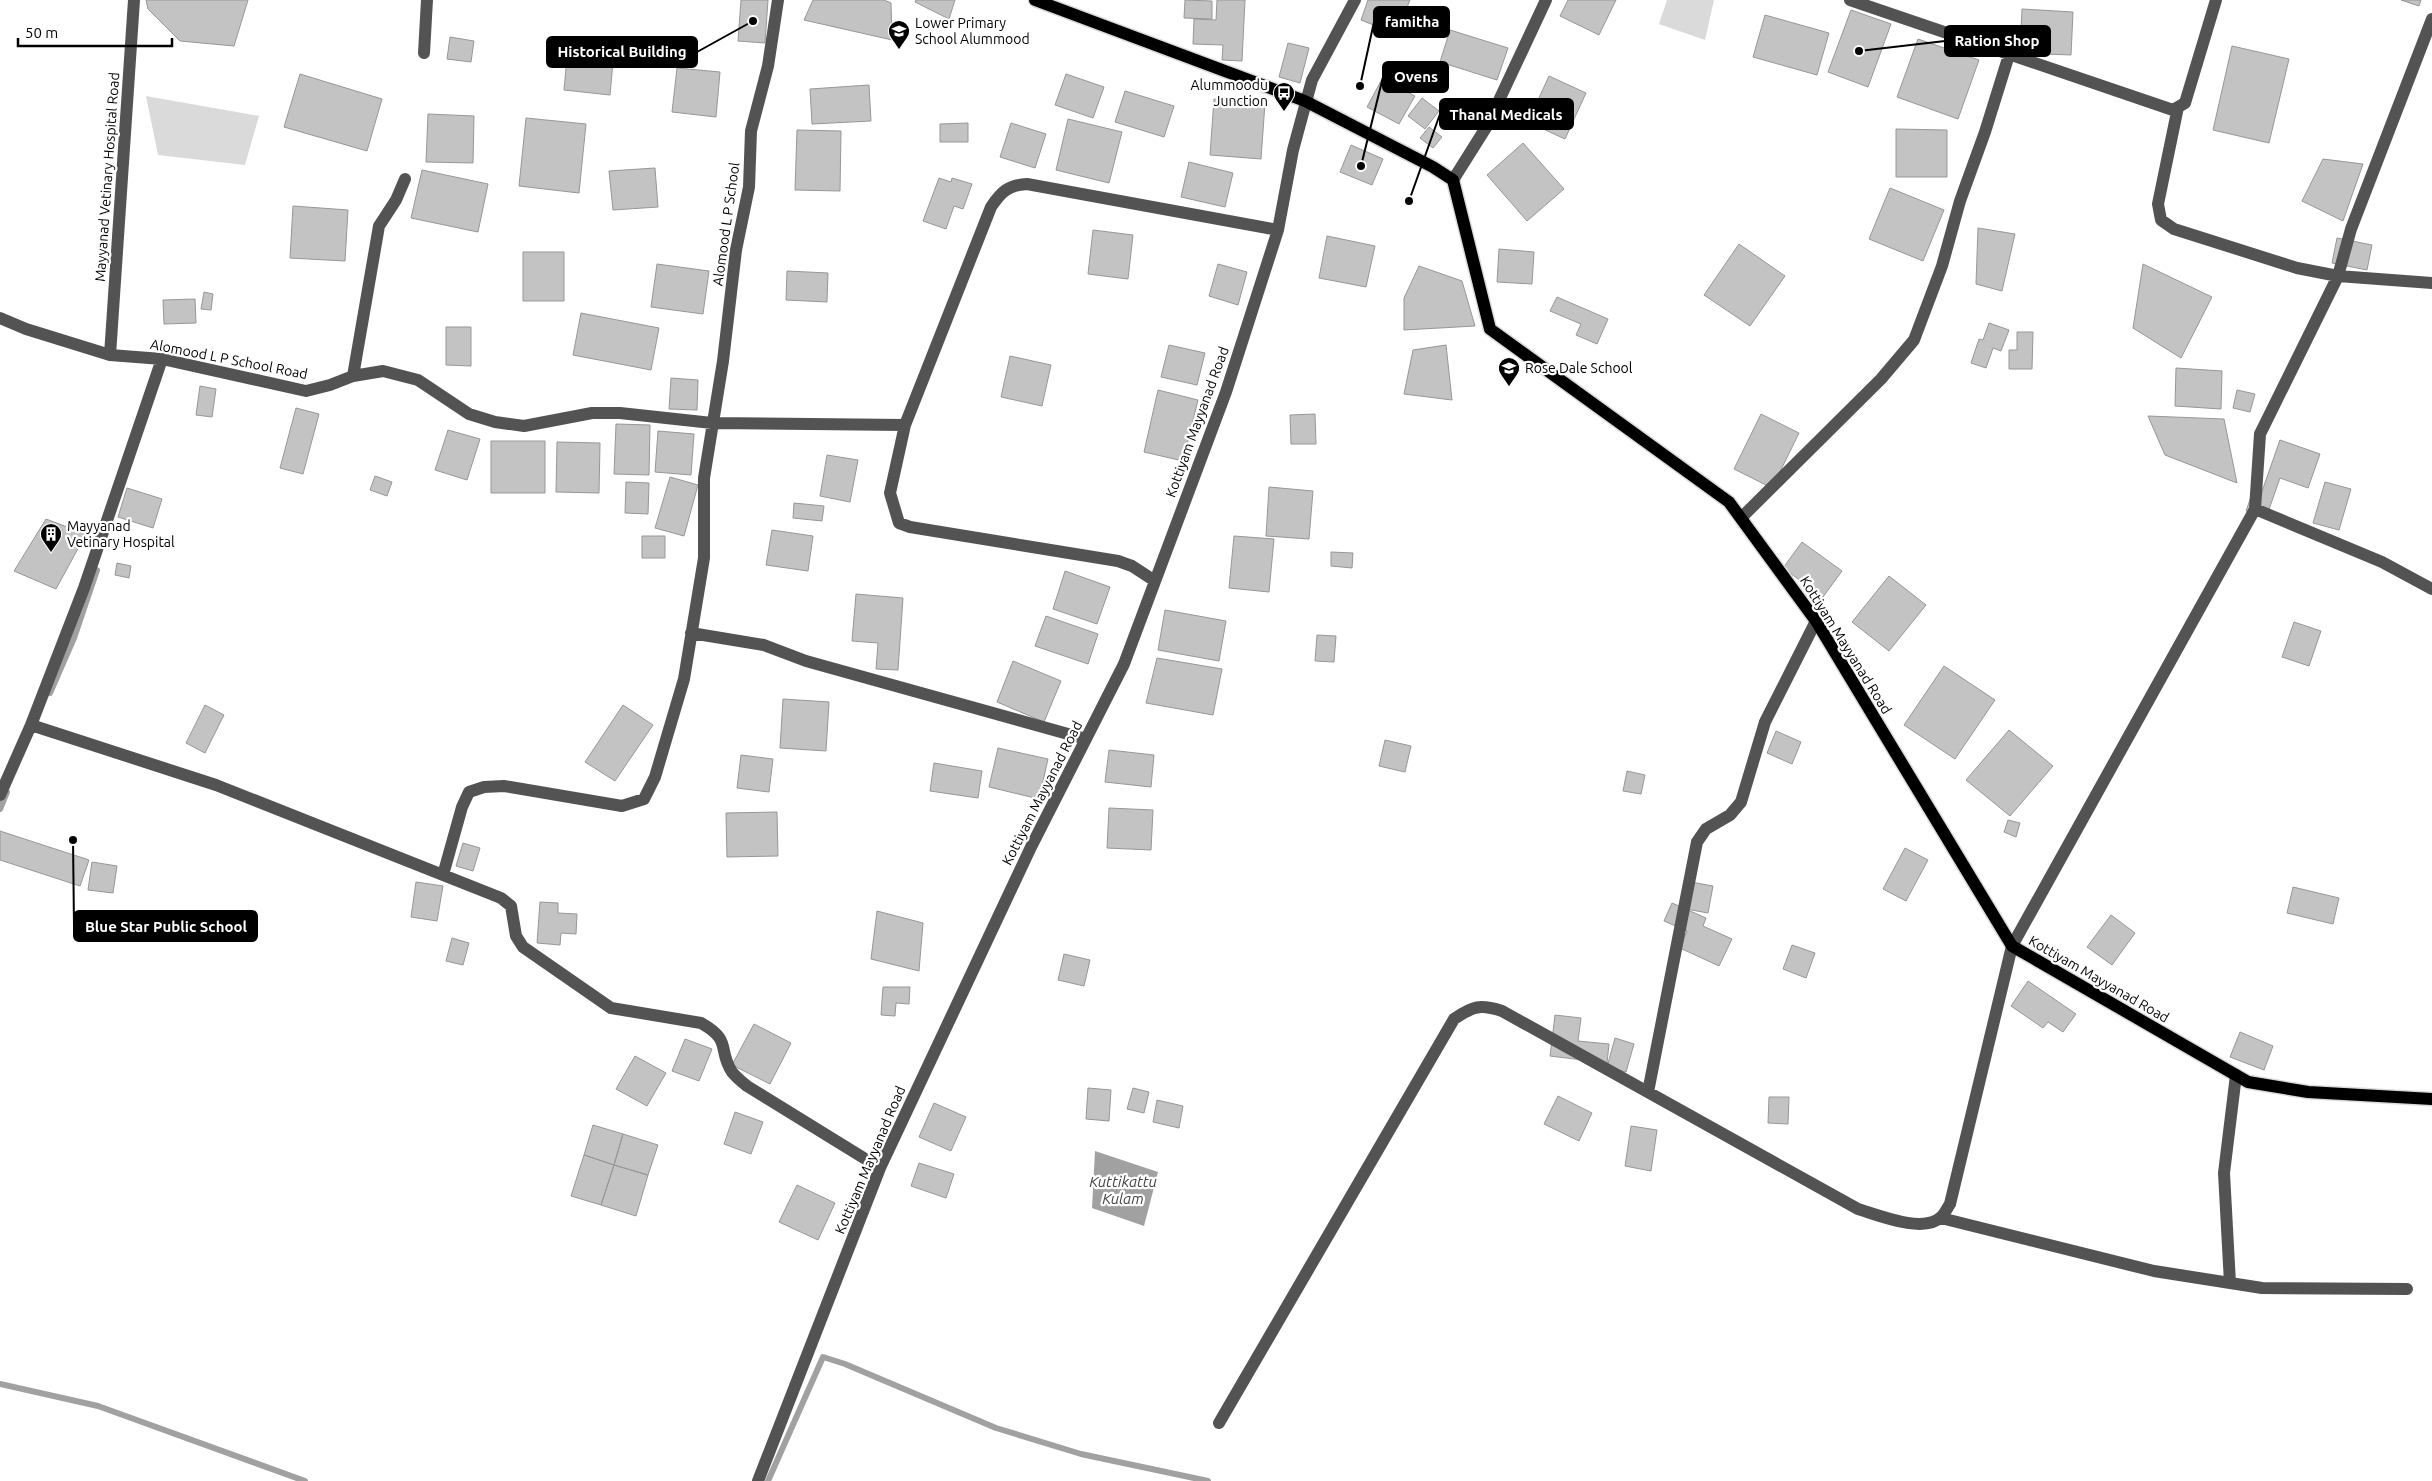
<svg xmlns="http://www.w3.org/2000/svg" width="2432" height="1481" font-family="Ubuntu,sans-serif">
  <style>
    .green { fill: #dadada }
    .water { fill: #a1a1a1 }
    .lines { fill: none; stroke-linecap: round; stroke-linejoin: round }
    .stream { stroke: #a1a1a1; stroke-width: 6 }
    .building { fill: #c3c3c3; stroke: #979797 }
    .major-casing { stroke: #dbdbdb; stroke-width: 15 }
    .minor { stroke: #535353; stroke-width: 12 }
    .major { stroke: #000; stroke-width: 12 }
    .labels { text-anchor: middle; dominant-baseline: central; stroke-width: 4.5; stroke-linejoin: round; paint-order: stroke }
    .poi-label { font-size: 14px; fill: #000; stroke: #fff; text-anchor: start }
    .street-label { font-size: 14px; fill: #000; stroke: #fff }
    .water-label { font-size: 15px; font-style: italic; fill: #424242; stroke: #fff }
    .leader { fill: none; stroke: #000; stroke-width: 2 }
    .callout-dot { fill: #000; stroke: #fff; stroke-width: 2 }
    .callout { fill: #000; stroke: #000; stroke-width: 2 }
    .callout-label { font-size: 15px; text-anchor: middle; font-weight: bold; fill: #fff }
  </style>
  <rect width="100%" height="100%" fill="#fff"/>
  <path class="green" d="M 1667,0 L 1714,0 L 1705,40 L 1659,24 Z
    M 146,96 L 259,116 L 245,165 L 158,155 Z"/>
  <path class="water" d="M 1095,1151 L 1158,1172 L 1144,1226 L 1092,1208 Z"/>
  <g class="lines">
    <path class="stream" d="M 50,693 L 74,638 L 97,570
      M 0,809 L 7,792
      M 0,1384 L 98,1406 L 305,1481
      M 768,1481 L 823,1357 L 845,1364 L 996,1428 L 1081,1454 L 1208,1481"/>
  </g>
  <path class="building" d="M 146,0 L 248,0 L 234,46 L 180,41 L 148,9 Z
    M 741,0 L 768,0 L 765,43 L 738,41 Z
    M 813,0 L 884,0 L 891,3 L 892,40 L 804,20 Z
    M 916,0 L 955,0 L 949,19 L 915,2 Z
    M 1185,0 L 1212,1 L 1212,19 L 1184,18 Z
    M 1217,0 L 1245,0 L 1242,61 L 1222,60 L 1223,45 L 1193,44 L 1194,19 L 1216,20 Z
    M 1368,0 L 1410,0 L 1396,34 L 1361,20 Z
    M 1568,0 L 1616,0 L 1599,35 L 1560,16 Z
    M 2401,0 L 2421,0 L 2419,6 Z
    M 2022,9 L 2073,12 L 2071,55 L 2020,53 Z
    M 1851,10 L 1891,24 L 1868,87 L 1828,72 Z
    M 1765,15 L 1829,33 L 1817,75 L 1753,57 Z
    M 1450,30 L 1508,48 L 1497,80 L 1440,62 Z
    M 450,37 L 474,41 L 471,62 L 447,59 Z
    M 1918,39 L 1979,60 L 1958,119 L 1897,97 Z
    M 1288,43 L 1309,48 L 1300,83 L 1279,77 Z
    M 568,46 L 614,51 L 610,95 L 564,90 Z
    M 2232,46 L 2289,59 L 2269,143 L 2213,130 Z
    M 677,68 L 720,72 L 716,117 L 672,112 Z
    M 300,74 L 382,99 L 367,151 L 284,127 Z
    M 1066,74 L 1104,87 L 1093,118 L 1055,105 Z
    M 1549,76 L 1586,93 L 1565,139 L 1528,122 Z
    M 1382,79 L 1415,96 L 1399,124 L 1367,107 Z
    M 869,85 L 871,121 L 812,124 L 810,89 Z
    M 1125,91 L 1174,106 L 1164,137 L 1115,122 Z
    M 1422,98 L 1439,111 L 1425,129 L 1408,116 Z
    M 1214,99 L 1265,103 L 1261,159 L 1210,155 Z
    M 428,114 L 474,116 L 473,163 L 426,162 Z
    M 526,118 L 586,124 L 579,193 L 519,186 Z
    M 1068,119 L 1122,132 L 1109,183 L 1056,170 Z
    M 968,123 L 968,142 L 940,142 L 940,124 Z
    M 1011,123 L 1046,134 L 1035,168 L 1000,157 Z
    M 1429,127 L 1442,137 L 1433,148 L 1420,138 Z
    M 1896,129 L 1947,130 L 1947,177 L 1896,177 Z
    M 797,130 L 841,131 L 840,191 L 795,190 Z
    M 1523,143 L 1564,189 L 1527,221 L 1487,175 Z
    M 1351,145 L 1383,159 L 1372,185 L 1340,172 Z
    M 2323,159 L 2363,164 L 2343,221 L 2302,201 Z
    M 1189,162 L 1233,173 L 1225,207 L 1181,197 Z
    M 655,168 L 658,207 L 613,210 L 609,171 Z
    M 422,170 L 488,184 L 478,232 L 411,218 Z
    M 939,178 L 951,182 L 952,178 L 972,184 L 963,209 L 954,206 L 946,229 L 923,221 Z
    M 1890,188 L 1944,210 L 1923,261 L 1869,239 Z
    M 293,206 L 348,210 L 345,261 L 290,258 Z
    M 1978,228 L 2015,234 L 2002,291 L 1976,284 Z
    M 1093,230 L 1133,235 L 1128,279 L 1088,274 Z
    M 1327,236 L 1375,246 L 1366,287 L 1319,278 Z
    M 2337,238 L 2372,245 L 2367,270 L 2332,263 Z
    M 1739,244 L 1785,276 L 1750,326 L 1704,295 Z
    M 1499,249 L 1534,252 L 1532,284 L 1497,282 Z
    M 523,252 L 564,252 L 564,301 L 523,301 Z
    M 657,264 L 709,271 L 703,314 L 651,307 Z
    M 1218,264 L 1247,272 L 1238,305 L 1209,296 Z
    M 2143,264 L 2212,297 L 2181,358 L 2133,328 Z
    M 1419,266 L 1462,281 L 1475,326 L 1404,330 L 1404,298 Z
    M 787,271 L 828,273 L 827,302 L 786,300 Z
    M 204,292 L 213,294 L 211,310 L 201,309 Z
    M 1557,297 L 1608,319 L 1597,344 L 1576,335 L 1581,324 L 1550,311 Z
    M 195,299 L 196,323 L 164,324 L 163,300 Z
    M 581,313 L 659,328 L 651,370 L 573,355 Z
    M 1989,323 L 2009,330 L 2001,351 L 1993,348 L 1986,368 L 1971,363 L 1979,339 L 1983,340 Z
    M 446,327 L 471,327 L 471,366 L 446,365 Z
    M 2017,332 L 2033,332 L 2032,369 L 2009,369 L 2009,350 L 2017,350 Z
    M 1169,345 L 1205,353 L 1197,385 L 1161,377 Z
    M 1446,345 L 1452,400 L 1404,394 L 1413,350 Z
    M 1010,356 L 1051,365 L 1042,406 L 1001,397 Z
    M 2176,368 L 2222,371 L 2221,409 L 2175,406 Z
    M 671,378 L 698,380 L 697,410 L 669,409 Z
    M 200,386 L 216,389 L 212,417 L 196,415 Z
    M 1158,390 L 1198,400 L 1183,461 L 1144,452 Z
    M 2237,390 L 2255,394 L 2250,412 L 2233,408 Z
    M 296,408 L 319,414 L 303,474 L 280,468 Z
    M 1315,414 L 1316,444 L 1291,444 L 1290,415 Z
    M 1761,414 L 1799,433 L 1772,488 L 1734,469 Z
    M 2148,416 L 2224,419 L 2237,483 L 2165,455 Z
    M 616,424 L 650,425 L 649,475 L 614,474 Z
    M 448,430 L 480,439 L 467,480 L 435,470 Z
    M 658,431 L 694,434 L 691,475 L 655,472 Z
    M 2280,440 L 2320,454 L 2308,488 L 2280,478 L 2266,518 L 2246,511 L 2252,494 L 2260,497 Z
    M 491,441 L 545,441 L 545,493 L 491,493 Z
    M 557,442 L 600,443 L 599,493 L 556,492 Z
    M 827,455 L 858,460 L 850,502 L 820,496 Z
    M 375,476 L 392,482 L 387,496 L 370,490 Z
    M 670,477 L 698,485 L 684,536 L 655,528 Z
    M 626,482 L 649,483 L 648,514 L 625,513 Z
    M 2325,482 L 2351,489 L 2339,530 L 2313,523 Z
    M 1269,487 L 1313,491 L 1309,539 L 1266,536 Z
    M 127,488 L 162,499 L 153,528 L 118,517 Z
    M 794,503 L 824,506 L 822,521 L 793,518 Z
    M 46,519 L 86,534 L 56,589 L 14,571 Z
    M 772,530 L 813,536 L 808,571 L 766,565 Z
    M 642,536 L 665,536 L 665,558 L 642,558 Z
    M 1234,536 L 1274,539 L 1269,592 L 1229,588 Z
    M 1802,542 L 1842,571 L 1823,597 L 1783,568 Z
    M 1331,552 L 1353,553 L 1352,568 L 1331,566 Z
    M 117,563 L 131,566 L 129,578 L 115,575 Z
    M 1065,571 L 1110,587 L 1097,624 L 1053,609 Z
    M 1889,576 L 1926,605 L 1889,651 L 1852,622 Z
    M 856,594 L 903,598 L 898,670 L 876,669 L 878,643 L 852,641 Z
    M 1165,610 L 1226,621 L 1219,661 L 1158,650 Z
    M 1046,616 L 1098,634 L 1088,664 L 1035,646 Z
    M 2294,622 L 2321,631 L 2309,666 L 2282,657 Z
    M 1317,635 L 1336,636 L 1334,662 L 1315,661 Z
    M 1157,658 L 1222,669 L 1213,715 L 1146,703 Z
    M 1013,661 L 1061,681 L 1044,722 L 997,702 Z
    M 1944,666 L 1995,700 L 1955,759 L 1904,725 Z
    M 783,699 L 829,702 L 826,751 L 780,748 Z
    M 205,705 L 224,715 L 205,753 L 186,743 Z
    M 623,705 L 653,725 L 615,781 L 585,762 Z
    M 2009,730 L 2053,766 L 2010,816 L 1966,780 Z
    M 1776,731 L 1801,742 L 1792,764 L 1767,753 Z
    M 1385,740 L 1411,746 L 1405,772 L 1379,766 Z
    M 998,748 L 1048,759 L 1039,799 L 989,787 Z
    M 1109,750 L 1154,755 L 1151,787 L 1105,782 Z
    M 741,755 L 773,759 L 769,792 L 737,788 Z
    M 934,763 L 982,771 L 978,798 L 930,791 Z
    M 1627,771 L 1645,775 L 1641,794 L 1623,791 Z
    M 1109,808 L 1153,810 L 1151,850 L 1107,848 Z
    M 777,812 L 778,856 L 727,857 L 726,813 Z
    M 2008,820 L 2020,823 L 2016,837 L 2004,832 Z
    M 0,831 L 89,860 L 80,886 L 0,860 Z
    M 463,843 L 480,848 L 473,871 L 456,866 Z
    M 1905,848 L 1928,860 L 1906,901 L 1883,889 Z
    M 92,862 L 117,866 L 113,893 L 88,890 Z
    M 416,882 L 443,886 L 437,921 L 411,917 Z
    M 1691,882 L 1713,886 L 1708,913 L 1686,909 Z
    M 2293,887 L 2339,898 L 2333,924 L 2287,913 Z
    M 540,902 L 558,903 L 558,913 L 577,914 L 576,934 L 561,933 L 560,945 L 537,943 Z
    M 1672,903 L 1706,918 L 1703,926 L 1732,939 L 1719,966 L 1680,948 L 1687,931 L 1664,921 Z
    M 877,911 L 923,923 L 919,971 L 871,959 Z
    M 2111,915 L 2135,933 L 2112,965 L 2087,947 Z
    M 452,938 L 469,943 L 463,965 L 446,961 Z
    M 1792,945 L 1815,953 L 1806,978 L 1783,969 Z
    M 1064,954 L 1090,960 L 1084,986 L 1058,980 Z
    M 2028,981 L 2076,1014 L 2063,1032 L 2048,1022 L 2043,1028 L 2011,1006 Z
    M 883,987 L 910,987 L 909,1004 L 896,1003 L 895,1016 L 881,1015 Z
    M 1555,1015 L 1581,1018 L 1578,1041 L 1609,1044 L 1607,1063 L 1550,1056 Z
    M 754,1024 L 791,1043 L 770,1084 L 732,1065 Z
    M 2240,1032 L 2273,1046 L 2264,1070 L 2230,1057 Z
    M 1615,1038 L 1634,1044 L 1626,1072 L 1607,1067 Z
    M 685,1039 L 712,1049 L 699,1081 L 672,1071 Z
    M 635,1056 L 666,1073 L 647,1106 L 616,1089 Z
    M 1088,1088 L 1111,1090 L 1109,1121 L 1086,1119 Z
    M 1133,1088 L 1149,1092 L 1144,1113 L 1127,1109 Z
    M 1558,1096 L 1592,1113 L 1579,1141 L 1544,1124 Z
    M 1769,1097 L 1789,1097 L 1788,1124 L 1768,1123 Z
    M 1157,1100 L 1183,1106 L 1179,1128 L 1153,1122 Z
    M 934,1103 L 966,1117 L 951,1151 L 919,1137 Z
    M 735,1112 L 763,1122 L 751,1154 L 724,1144 Z
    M 593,1125 L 623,1134 L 614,1165 L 584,1155 Z
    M 1631,1126 L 1657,1130 L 1651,1171 L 1625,1166 Z
    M 623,1134 L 658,1145 L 648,1175 L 614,1165 Z
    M 584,1155 L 614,1165 L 601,1205 L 571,1196 Z
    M 919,1163 L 954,1174 L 946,1198 L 911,1186 Z
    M 614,1165 L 648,1175 L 636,1216 L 601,1205 Z
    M 797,1185 L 835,1203 L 818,1240 L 779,1222 Z"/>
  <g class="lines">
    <g class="major-casing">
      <path id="major" d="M 1035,0 L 1305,101 L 1433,167 L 1453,180 L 1490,329 L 1729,502 L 1816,621 L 2012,946 L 2248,1082 L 2308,1092 L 2432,1099"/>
    </g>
    <path class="minor" d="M 1850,0 L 2173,110 L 2185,103 L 2216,0
      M 424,53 L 427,0
      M 2178,107 L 2158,204 L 2161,220 L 2174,229 L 2297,268 L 2338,276 L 2432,283
      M 1453,180 L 1487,126 L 1546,0
      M 0,318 L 26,329 L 110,355 L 162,359 L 306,391 L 330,385 L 353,376 L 383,371 L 418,380 L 469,414 L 495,422 L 524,426 L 592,413 L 620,413 L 712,423 L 905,425 L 890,493 L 899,523 L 910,527 L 1118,561 L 1132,566 L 1155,581
      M 110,355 L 134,0
      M 353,376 L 379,226 L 396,200 L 405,179
      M 905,425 L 991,207 C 1001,192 1008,185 1027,184 L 1278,230
      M 2255,509 L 2382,562 L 2432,589
      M 1741,518 L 1881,379 L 1914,340 L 1942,266 L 1960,201 L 1985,132 L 2009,55
      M 691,633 L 764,645 L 806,661 L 1086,739
      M 31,725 L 216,785 L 501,898 L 511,906 L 516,936 L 523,947 L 611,1008 L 701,1023 C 733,1041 717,1049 732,1072 C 736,1077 742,1082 747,1086 L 880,1168
      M 0,795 L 31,725 L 84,588 L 162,359
      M 443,875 L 462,807 L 469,792 L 484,787 L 504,786 L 622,806 L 644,799 L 655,777 L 684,679 L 704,558 L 704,478 L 723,361 L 736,250 L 749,187 L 751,131 L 768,66 L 778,0
      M 1648,1092 L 1697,842 L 1706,829 L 1730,815 L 1741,802 L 1765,722 L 1816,621
      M 1941,1218 L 2154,1271 L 2262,1288 L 2407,1289
      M 2230,1283 L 2224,1173 L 2236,1075
      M 1219,1423 L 1454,1019 C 1473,1006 1480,1004 1502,1011 L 1858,1209 C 1878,1215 1924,1234 1941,1217 C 1945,1214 1947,1208 1950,1204 L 2012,946 L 2255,509 L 2260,434 L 2338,276 L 2351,229 L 2432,19
      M 758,1481 L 880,1168 L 1031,847 L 1124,664 L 1226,392 L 1278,230 L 1293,150 L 1312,80 L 1355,0"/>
    <use href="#major" class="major"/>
  </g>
  <defs>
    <g id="school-pin" transform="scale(1.125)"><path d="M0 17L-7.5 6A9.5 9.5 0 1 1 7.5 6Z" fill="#000" stroke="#fff"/><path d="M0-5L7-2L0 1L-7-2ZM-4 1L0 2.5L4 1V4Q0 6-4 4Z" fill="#fff"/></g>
    <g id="bus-pin" transform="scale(1.125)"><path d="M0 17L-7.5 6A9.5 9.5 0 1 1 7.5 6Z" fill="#000" stroke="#fff"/><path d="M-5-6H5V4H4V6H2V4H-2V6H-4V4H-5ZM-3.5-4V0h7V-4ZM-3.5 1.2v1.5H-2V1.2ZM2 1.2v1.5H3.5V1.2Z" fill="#fff"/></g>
    <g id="building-pin" transform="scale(1.125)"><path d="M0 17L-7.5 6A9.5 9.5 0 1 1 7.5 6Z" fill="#000" stroke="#fff"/><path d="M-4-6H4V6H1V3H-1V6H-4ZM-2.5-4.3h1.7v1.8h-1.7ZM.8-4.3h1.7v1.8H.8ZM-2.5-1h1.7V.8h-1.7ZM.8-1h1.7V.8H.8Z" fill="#fff"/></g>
  </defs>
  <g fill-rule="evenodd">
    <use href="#school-pin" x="899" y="31"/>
    <use href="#bus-pin" x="1284" y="93"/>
    <use href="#school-pin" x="1509" y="368"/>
    <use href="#building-pin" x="51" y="534"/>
  </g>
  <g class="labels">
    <g class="poi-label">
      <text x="915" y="23">Lower Primary<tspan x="915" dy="16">School Alummood</tspan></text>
      <text x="1268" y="85" text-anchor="end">Alummoodu<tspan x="1268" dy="16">Junction</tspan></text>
      <text x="1525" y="368">Rose Dale School</text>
      <text x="67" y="526">Mayyanad<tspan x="67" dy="16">Vetinary Hospital</tspan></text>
    </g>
    <g class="street-label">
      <text transform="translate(107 177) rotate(-86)">Mayyanad Vetinary Hospital Road</text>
      <text transform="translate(726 224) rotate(-82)">Alomood L P School</text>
      <text transform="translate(229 359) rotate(11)">Alomood L P School Road</text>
      <text transform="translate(1197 422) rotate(-70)">Kottiyam Mayyanad Road</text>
      <text transform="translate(1846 645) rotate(58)">Kottiyam Mayyanad Road</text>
      <text transform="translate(1042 793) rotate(-63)">Kottiyam Mayyanad Road</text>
      <text transform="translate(2099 979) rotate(30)">Kottiyam Mayyanad Road</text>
      <text transform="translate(870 1160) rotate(-67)">Kottiyam Mayyanad Road</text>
    </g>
    <g class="water-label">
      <text x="1123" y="1181">Kuttikattu<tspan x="1123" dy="17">Kulam</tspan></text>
    </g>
  </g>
  <path class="leader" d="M1360 86L1374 22M1859 51L1945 41M753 21L697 52M1361 166L1383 77M1409 201L1440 114M73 840L74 926"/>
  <g class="callout-dot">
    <circle cx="1360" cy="86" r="5"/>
    <circle cx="1859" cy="51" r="5"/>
    <circle cx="753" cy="21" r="5"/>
    <circle cx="1361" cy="166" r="5"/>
    <circle cx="1409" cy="201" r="5"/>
    <circle cx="73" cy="840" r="5"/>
  </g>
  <g class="callout">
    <rect x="1374" y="7" width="75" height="30" rx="5"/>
    <rect x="1945" y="26" width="105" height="30" rx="5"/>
    <rect x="547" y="37" width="150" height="30" rx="5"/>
    <rect x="1383" y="62" width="65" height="30" rx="5"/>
    <rect x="1440" y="99" width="133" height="30" rx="5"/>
    <rect x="74" y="911" width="183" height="30" rx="5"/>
  </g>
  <g class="callout-label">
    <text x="1412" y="27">famitha</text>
    <text x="1997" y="46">Ration Shop</text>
    <text x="622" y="57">Historical Building</text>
    <text x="1416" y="82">Ovens</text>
    <text x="1506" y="120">Thanal Medicals</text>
    <text x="166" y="932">Blue Star Public School</text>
  </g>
  <path d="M18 38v8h154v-8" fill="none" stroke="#000000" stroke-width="2.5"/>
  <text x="25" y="38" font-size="15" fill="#000000" stroke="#ffffff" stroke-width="4" paint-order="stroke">50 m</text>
</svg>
